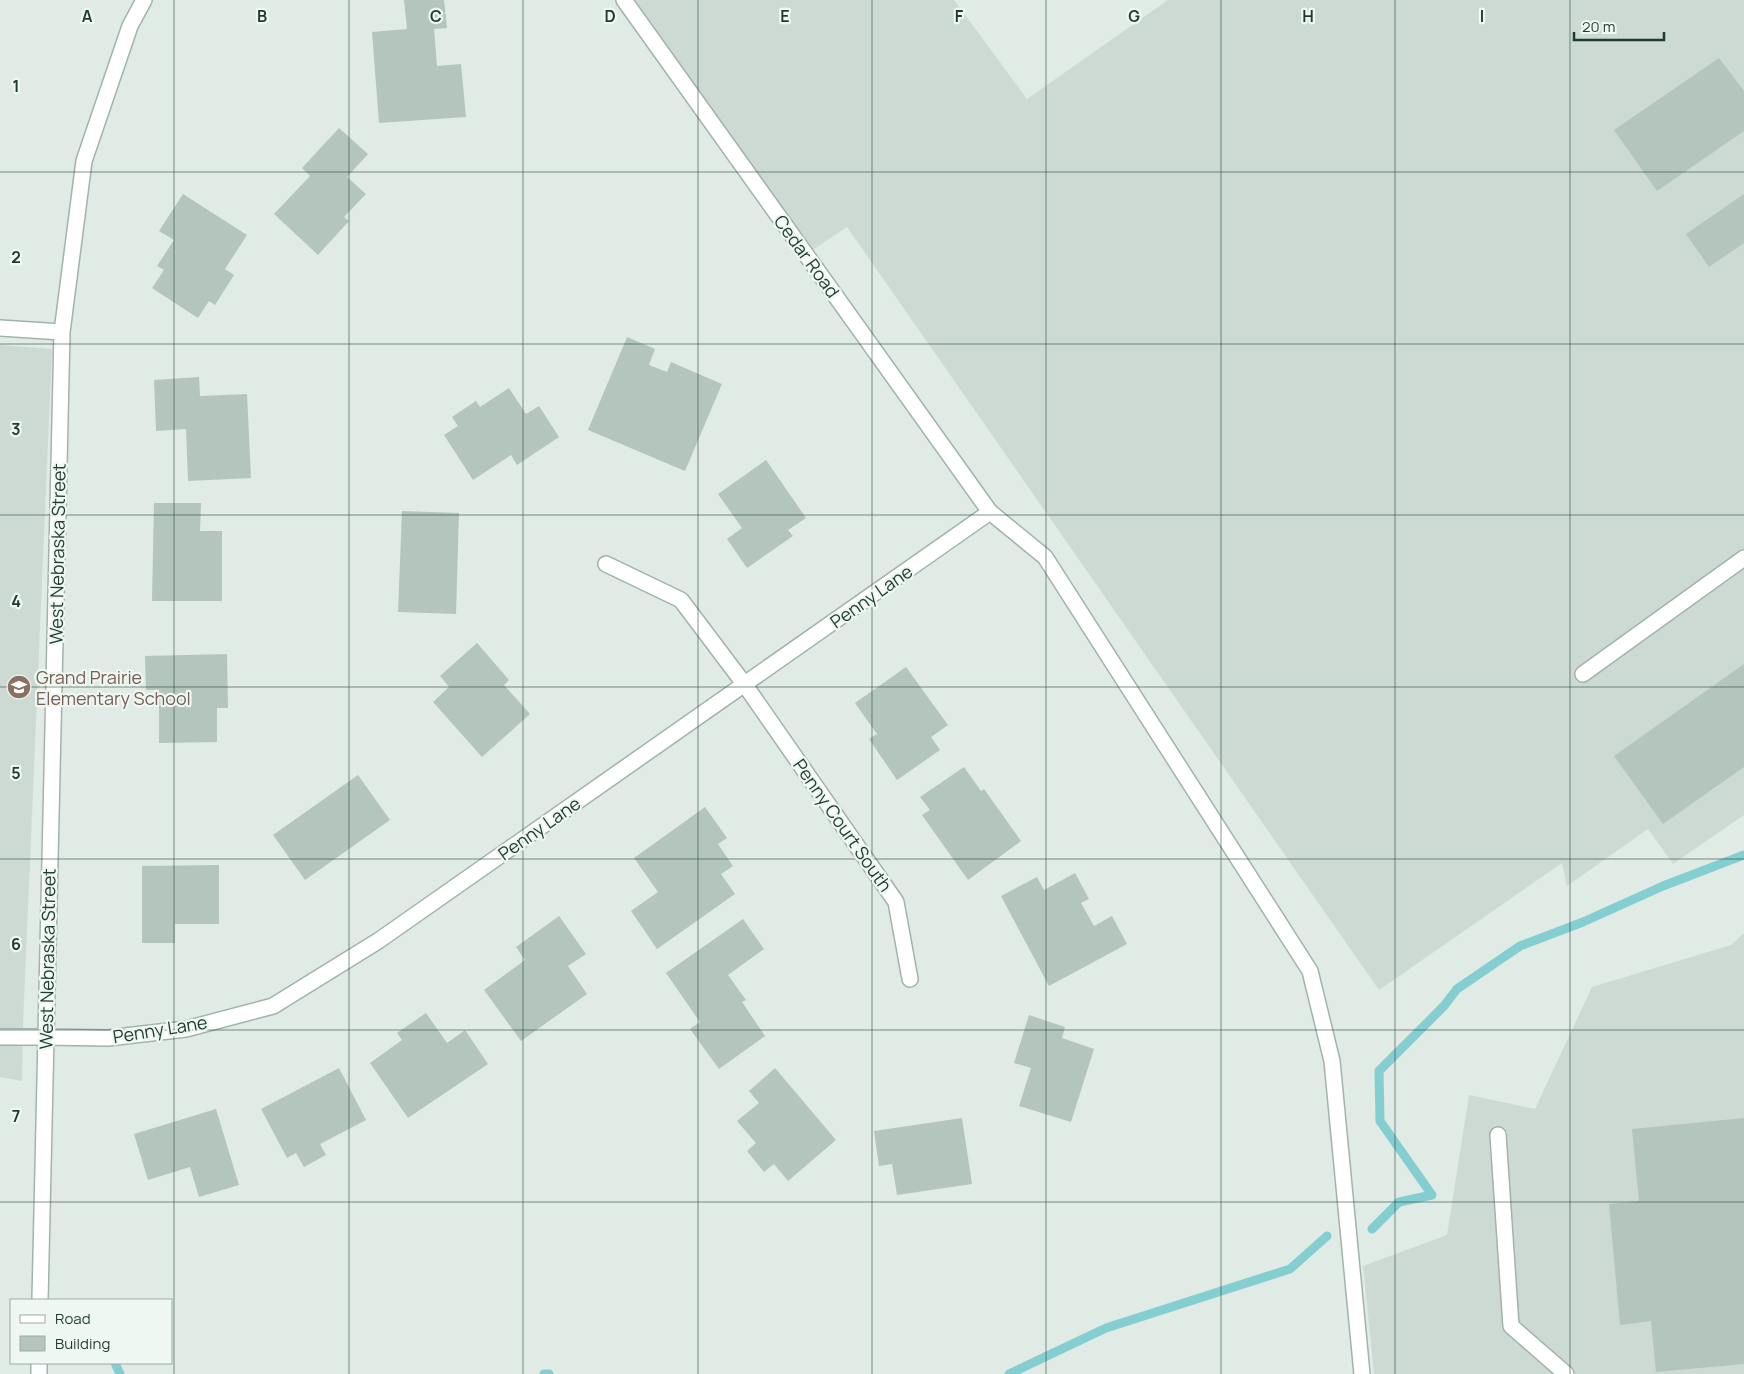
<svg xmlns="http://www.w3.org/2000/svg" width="1744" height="1374" font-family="Manrope,sans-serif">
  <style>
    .built { fill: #cddad3 }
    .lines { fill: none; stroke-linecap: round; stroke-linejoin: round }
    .stream { stroke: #84ced2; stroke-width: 9 }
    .building { fill: #b4c5bd }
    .lane-casing { stroke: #a2b3ab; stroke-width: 18 }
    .street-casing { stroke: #a2b3ab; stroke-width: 18 }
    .lane { stroke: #fff; stroke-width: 15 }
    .street { stroke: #fff; stroke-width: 15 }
    .grid { fill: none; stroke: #1f3b31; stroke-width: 1; stroke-opacity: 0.55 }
    .labels { text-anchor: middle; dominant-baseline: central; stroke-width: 4.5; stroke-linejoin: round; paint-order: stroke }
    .street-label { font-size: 18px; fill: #1f3b31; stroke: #eff7f2 }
    .education-label { font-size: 18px; fill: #785e54; stroke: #eff7f2; text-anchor: start }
    .grid-label { font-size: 16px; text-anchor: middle; font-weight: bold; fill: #1f3b31; stroke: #eff7f2; stroke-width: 4.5; stroke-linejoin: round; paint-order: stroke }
  </style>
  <rect width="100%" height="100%" fill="#dfebe4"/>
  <path class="built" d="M 633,0 L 954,0 L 1027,99 L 1168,0 L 1744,0 L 1744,815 L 1673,864 L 1648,829 L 1567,886 L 1562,863 L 1379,990 L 847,227 L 811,251 Z
    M 0,345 L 52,349 L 23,1024 L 22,1081 L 0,1077 Z
    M 1744,933 L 1744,1374 L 1374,1374 L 1363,1266 L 1447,1235 L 1469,1095 L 1535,1109 L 1592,987 L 1731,945 Z"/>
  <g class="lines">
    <path class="stream" d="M 1372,1229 L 1399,1202 L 1432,1195 L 1380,1121 L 1379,1071 L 1444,1006 L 1457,989 L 1520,946 L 1583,922 L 1663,886 L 1744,855
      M 115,1363 L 120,1374
      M 544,1374 L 549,1374
      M 1009,1374 L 1106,1328 L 1290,1269 L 1327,1236"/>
  </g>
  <path class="building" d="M 404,0 L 444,0 L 447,28 L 434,29 L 437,66 L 461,64 L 466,117 L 379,123 L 372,32 L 407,29 Z
    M 1719,58 L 1744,91 L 1744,131 L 1657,191 L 1614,130 Z
    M 339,128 L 368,154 L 347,177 L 366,194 L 344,217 L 349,221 L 318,255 L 274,214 L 310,176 L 302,168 Z
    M 183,194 L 247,235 L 225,269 L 234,275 L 215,305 L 209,301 L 198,318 L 152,288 L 164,270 L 157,266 L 174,240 L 159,231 Z
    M 1744,194 L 1744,243 L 1709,267 L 1686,234 Z
    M 627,337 L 655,349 L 649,365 L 667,372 L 671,362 L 722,384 L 685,471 L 588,430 Z
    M 199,377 L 200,396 L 247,394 L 251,478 L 188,481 L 186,429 L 156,431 L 154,380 Z
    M 509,388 L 526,414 L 539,406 L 559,437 L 517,465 L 511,455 L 473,480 L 444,435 L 458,426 L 452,417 L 476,401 L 480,407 Z
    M 766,460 L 806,518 L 788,530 L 793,536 L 747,568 L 727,539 L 742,528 L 718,494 Z
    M 154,503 L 201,503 L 200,531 L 222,531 L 222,601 L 152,601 Z
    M 402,511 L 459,513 L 456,614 L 398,612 Z
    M 477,643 L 509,680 L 504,685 L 530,714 L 482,757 L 433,702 L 449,687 L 440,676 Z
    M 227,654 L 228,708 L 217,708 L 217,742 L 159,743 L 159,690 L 146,690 L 145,656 Z
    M 1744,664 L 1744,767 L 1663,824 L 1614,756 Z
    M 906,667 L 948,725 L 931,737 L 940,750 L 897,780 L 869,739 L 877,734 L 855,703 Z
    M 964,767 L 981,791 L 984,789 L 1021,841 L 968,880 L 922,815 L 930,810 L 920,797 Z
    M 358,775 L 390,820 L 305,880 L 273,835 Z
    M 705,807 L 727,838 L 718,844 L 733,866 L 721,874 L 735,894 L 657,949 L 631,911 L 658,892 L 634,858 Z
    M 219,865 L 219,924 L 175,924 L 175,943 L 142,943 L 142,866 Z
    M 1075,873 L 1089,899 L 1081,903 L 1094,926 L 1112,916 L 1127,944 L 1049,986 L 1001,896 L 1037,877 L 1044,890 Z
    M 559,916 L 586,954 L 568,966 L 587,994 L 521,1041 L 484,990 L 525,960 L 516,947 Z
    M 743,919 L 764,949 L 728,975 L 746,1000 L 742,1002 L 765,1036 L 719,1069 L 690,1029 L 700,1022 L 666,973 Z
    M 426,1013 L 447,1043 L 465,1030 L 488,1064 L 408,1118 L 370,1063 L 402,1040 L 397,1033 Z
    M 1029,1015 L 1065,1027 L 1062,1038 L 1094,1049 L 1071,1122 L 1019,1106 L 1031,1068 L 1014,1063 Z
    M 339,1068 L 366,1120 L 320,1144 L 326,1155 L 304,1167 L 296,1153 L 287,1158 L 261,1109 Z
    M 775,1068 L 836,1140 L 788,1181 L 774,1164 L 764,1172 L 747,1151 L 756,1143 L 737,1121 L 759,1103 L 749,1091 Z
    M 216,1109 L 239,1185 L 199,1197 L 190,1167 L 148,1180 L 134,1134 Z
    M 962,1118 L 972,1184 L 897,1195 L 892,1164 L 879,1166 L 874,1131 Z
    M 1744,1118 L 1744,1364 L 1656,1372 L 1651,1321 L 1620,1325 L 1609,1204 L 1639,1201 L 1632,1129 Z"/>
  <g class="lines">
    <g class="lane-casing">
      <path id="lane" d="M 990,512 L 1045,557 L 1310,971 L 1332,1061 L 1362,1374
        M 1583,674 L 1744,558
        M 0,1037 L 45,1037
        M 1498,1135 L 1511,1326 L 1566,1374"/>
    </g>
    <g class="street-casing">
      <path id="street" d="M 0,328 L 62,332
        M 606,564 L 681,600 L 745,685 L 896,902 L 910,979
        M 45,1037 L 108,1038 L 186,1029 L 273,1006 L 378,941 L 990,512 L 624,0
        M 40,1300 L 62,332 L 84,161 L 130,26 L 144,0
        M 39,1374 L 39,1363"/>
    </g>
    <use href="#lane" class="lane"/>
    <use href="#street" class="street"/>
  </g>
  <path class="grid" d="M 174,0 L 174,1374M 349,0 L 349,1374M 523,0 L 523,1374M 698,0 L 698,1374M 872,0 L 872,1374M 1046,0 L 1046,1374M 1221,0 L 1221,1374M 1395,0 L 1395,1374M 1570,0 L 1570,1374M 0,172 L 1744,172M 0,344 L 1744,344M 0,515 L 1744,515M 0,687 L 1744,687M 0,859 L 1744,859M 0,1030 L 1744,1030M 0,1202 L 1744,1202"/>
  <defs>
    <g id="school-disc" transform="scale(1.25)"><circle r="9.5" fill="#8d6e63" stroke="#eff7f2"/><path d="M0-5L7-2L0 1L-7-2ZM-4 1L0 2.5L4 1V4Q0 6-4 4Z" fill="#fff"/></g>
  </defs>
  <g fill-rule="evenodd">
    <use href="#school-disc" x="19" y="687"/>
  </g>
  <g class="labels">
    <g class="street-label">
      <text transform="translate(807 256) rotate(54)">Cedar Road</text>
      <text transform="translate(57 554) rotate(-89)">West Nebraska Street</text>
      <text transform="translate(871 596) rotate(-35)">Penny Lane</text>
      <text transform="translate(843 825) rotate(55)">Penny Court South</text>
      <text transform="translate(539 828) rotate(-35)">Penny Lane</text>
      <text transform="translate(47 959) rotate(-89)">West Nebraska Street</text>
      <text transform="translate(160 1029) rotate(-9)">Penny Lane</text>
    </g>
    <g class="education-label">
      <text x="36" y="677">Grand Prairie<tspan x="36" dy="21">Elementary School</tspan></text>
    </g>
  </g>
  <g class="grid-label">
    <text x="87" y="22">A</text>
    <text x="262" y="22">B</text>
    <text x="436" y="22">C</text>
    <text x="610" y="22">D</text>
    <text x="785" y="22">E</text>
    <text x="959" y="22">F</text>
    <text x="1134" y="22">G</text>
    <text x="1308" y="22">H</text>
    <text x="1482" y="22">I</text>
    <text x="16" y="92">1</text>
    <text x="16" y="263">2</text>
    <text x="16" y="435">3</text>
    <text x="16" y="607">4</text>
    <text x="16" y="779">5</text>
    <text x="16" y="950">6</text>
    <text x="16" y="1122">7</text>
  </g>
  <rect x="10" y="1299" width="162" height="65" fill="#eff7f2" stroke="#9caca5"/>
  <rect x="20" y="1315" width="25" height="8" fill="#ffffff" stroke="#9caca5"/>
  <text x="55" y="1324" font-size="15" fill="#1f3b31">Road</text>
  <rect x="20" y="1336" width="25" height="15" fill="#b4c5bd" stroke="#9caca5"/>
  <text x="55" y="1349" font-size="15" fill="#1f3b31">Building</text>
  <path d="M1574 32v8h90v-8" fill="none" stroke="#1f3b31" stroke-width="2.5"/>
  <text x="1582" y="32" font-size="15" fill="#1f3b31" stroke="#eff7f2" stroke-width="4" paint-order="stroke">20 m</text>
</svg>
